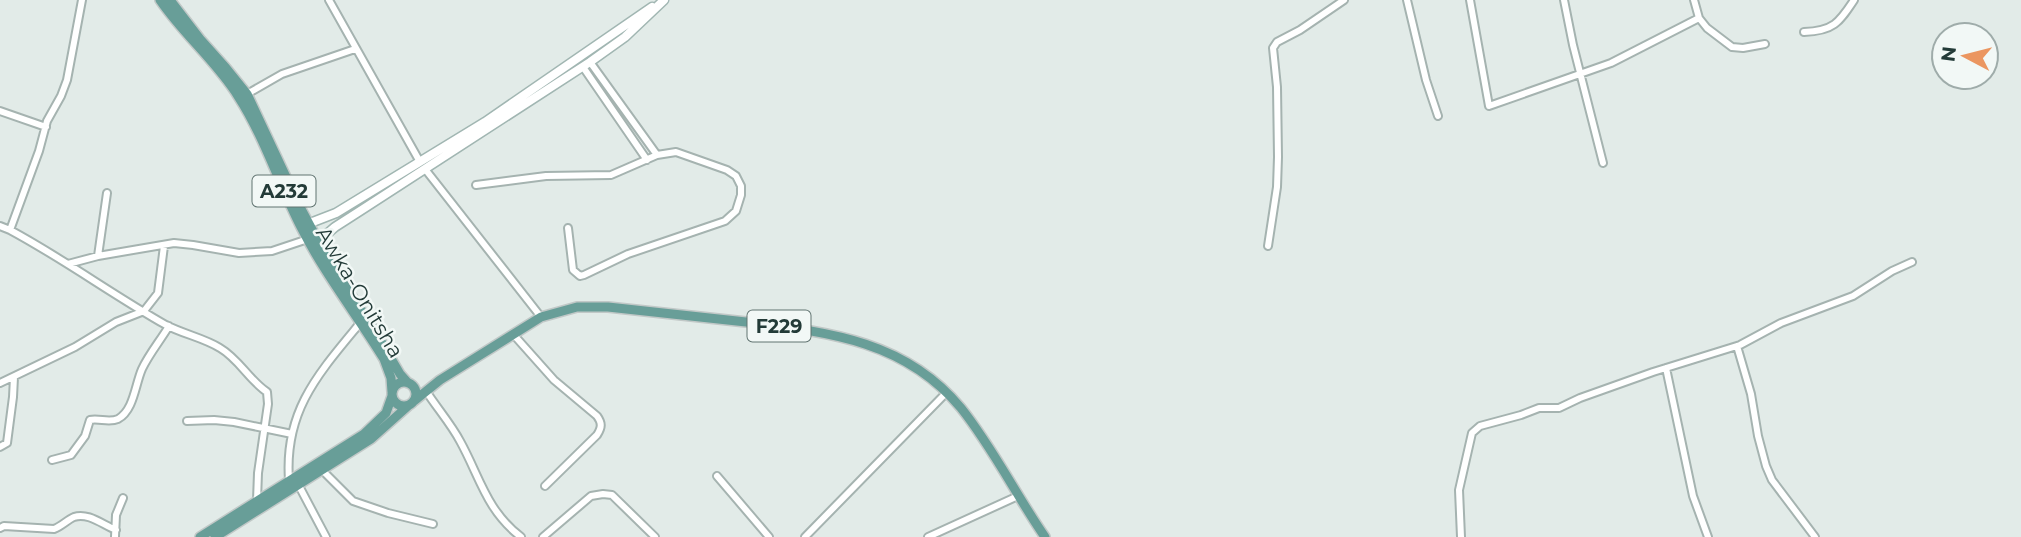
<svg xmlns="http://www.w3.org/2000/svg" width="2021" height="537" font-family="Montserrat,sans-serif">
  <style>
    .lines { fill: none; stroke-linecap: round; stroke-linejoin: round }
    .street-casing { stroke: #a5b3b0; stroke-width: 10 }
    .secondary-casing { stroke: #a1b6b2; stroke-width: 11 }
    .primary-casing { stroke: #c1c8c7; stroke-width: 12 }
    .street { stroke: #fff; stroke-width: 6 }
    .secondary { stroke: #fff; stroke-width: 8 }
    .primary { stroke: #689e98; stroke-width: 9 }
    .labels { text-anchor: middle; dominant-baseline: central; stroke-width: 5; stroke-linejoin: round; paint-order: stroke }
    .shield { fill: #f2f8f6; stroke: #617471; stroke-width: 2 }
    .shield-label { font-size: 19px; font-weight: bold; fill: #233b38 }
    .street-label { font-size: 21px; fill: #233b38; stroke: #f2f8f6 }
  </style>
  <rect width="100%" height="100%" fill="#e2ebe8"/>
  <g class="lines">
    <g class="street-casing">
      <path id="street" d="M 329,0 L 420,162
        M 1407,0 L 1426,80 L 1438,116
        M 1470,0 L 1489,106 L 1611,63 L 1699,18
        M 1564,0 L 1573,45 L 1603,163
        M 1694,0 L 1699,18 L 1707,28 L 1732,47 L 1743,48 L 1765,44
        M 1804,32 C 1833,31 1839,23 1854,0
        M 590,62 L 657,155
        M 583,67 L 647,160
        M 247,94 L 282,74 L 355,49
        M 0,111 L 46,127
        M 425,169 L 541,317
        M 476,185 L 546,176 L 611,175 L 657,155 L 676,152 L 727,170 L 736,176 L 741,186 L 741,195 L 736,211 L 725,221 L 628,254 L 584,275 L 580,276 L 573,270 L 568,228
        M 0,226 L 10,230 C 64,259 113,295 166,325 C 183,334 204,338 220,348 C 239,359 249,380 267,392 L 268,404 L 258,473 L 257,500
        M 10,230 L 39,151 L 47,121 L 61,96 L 67,80 L 82,0
        M 1268,246 L 1277,187 L 1278,157 L 1277,87 L 1273,48 L 1277,42 L 1300,30 L 1344,0
        M 98,256 L 107,193
        M 68,264 L 98,256 L 174,243 L 193,245 L 239,253 L 272,251 L 308,239
        M 513,334 L 554,380 L 597,416 C 602,423 602,427 597,435 L 545,486
        M 1737,346 L 1751,394 L 1758,436 L 1766,466 L 1772,480 L 1815,537
        M 1666,368 L 1693,496 L 1708,537
        M 0,383 L 75,347 L 116,322 L 144,311 L 158,293 L 164,246
        M 426,391 C 437,408 451,424 460,441 C 480,477 486,510 521,537
        M 187,421 L 214,420 L 234,422 L 292,434
        M 0,447 L 7,443 L 13,397 L 14,377
        M 52,460 L 71,455 L 85,436 L 90,420 C 99,418 109,423 118,419 C 134,410 135,385 142,369 C 149,354 160,341 169,326
        M 322,470 L 353,501 L 388,513 L 433,524
        M 717,476 L 769,537
        M 289,480 C 284,410 319,373 361,322
        M 298,484 L 326,537
        M 0,528 L 4,526 L 54,529 C 62,526 67,520 74,517 C 88,512 103,525 116,530
        M 115,537 L 116,515 L 123,498
        M 543,537 L 591,496 L 603,494 L 612,495 L 655,537
        M 805,537 L 946,393
        M 928,537 L 1018,496
        M 1461,537 L 1459,490 L 1472,433 L 1480,426 L 1521,415 L 1539,408 L 1559,408 L 1580,398 L 1653,372 L 1740,345 L 1781,323 L 1853,296 L 1892,271 L 1912,262"/>
    </g>
    <g class="secondary-casing">
      <path id="secondary" d="M 305,225 L 336,213 L 485,122 L 652,7
        M 314,245 L 335,227 L 363,209 L 590,62 L 625,37 L 664,0"/>
    </g>
    <g class="primary-casing">
      <path id="primary" d="M 160,0 C 183,34 216,61 238,96 C 264,136 279,184 301,227 C 324,273 357,315 384,359 L 391,378 L 392,392
        M 170,0 L 200,39 L 226,68 L 247,94 L 301,209 L 330,263 L 376,333 L 400,374 L 408,383
        M392 394a12 12 0 1 1 24 0a12 12 0 1 1-24 0Z
        M 414,401 L 440,380 L 541,317 L 577,307 L 608,307 C 654,312 700,317 746,322 C 827,332 905,340 961,408 C 993,448 1016,495 1045,537
        M 200,537 L 364,434 L 386,413 L 392,396
        M 215,537 L 371,439 L 408,406"/>
    </g>
    <use href="#street" class="street"/>
    <use href="#secondary" class="secondary"/>
    <use href="#primary" class="primary"/>
  </g>
  <g class="labels">
    <g class="shield">
      <rect x="252.5" y="175.5" width="63" height="31" rx="5"/>
      <rect x="747.5" y="310.5" width="63" height="31" rx="5"/>
    </g>
    <g class="shield-label">
      <text x="284" y="191">A232</text>
      <text x="779" y="326">F229</text>
    </g>
    <g class="street-label">
      <text transform="translate(360 292) rotate(59)">Awka-Onitsha</text>
    </g>
  </g>
  <g transform="translate(1965 56) rotate(277)"><circle r="33" fill="#f2f8f6" stroke="#9facaa" stroke-width="2"/>
  <path d="M0-5L12 26L0 18L-12 26Z" fill="#eb9660"/>
  <text y="-10" font-size="19" font-weight="bold" text-anchor="middle" fill="#233b38">N</text>
  </g>
</svg>
